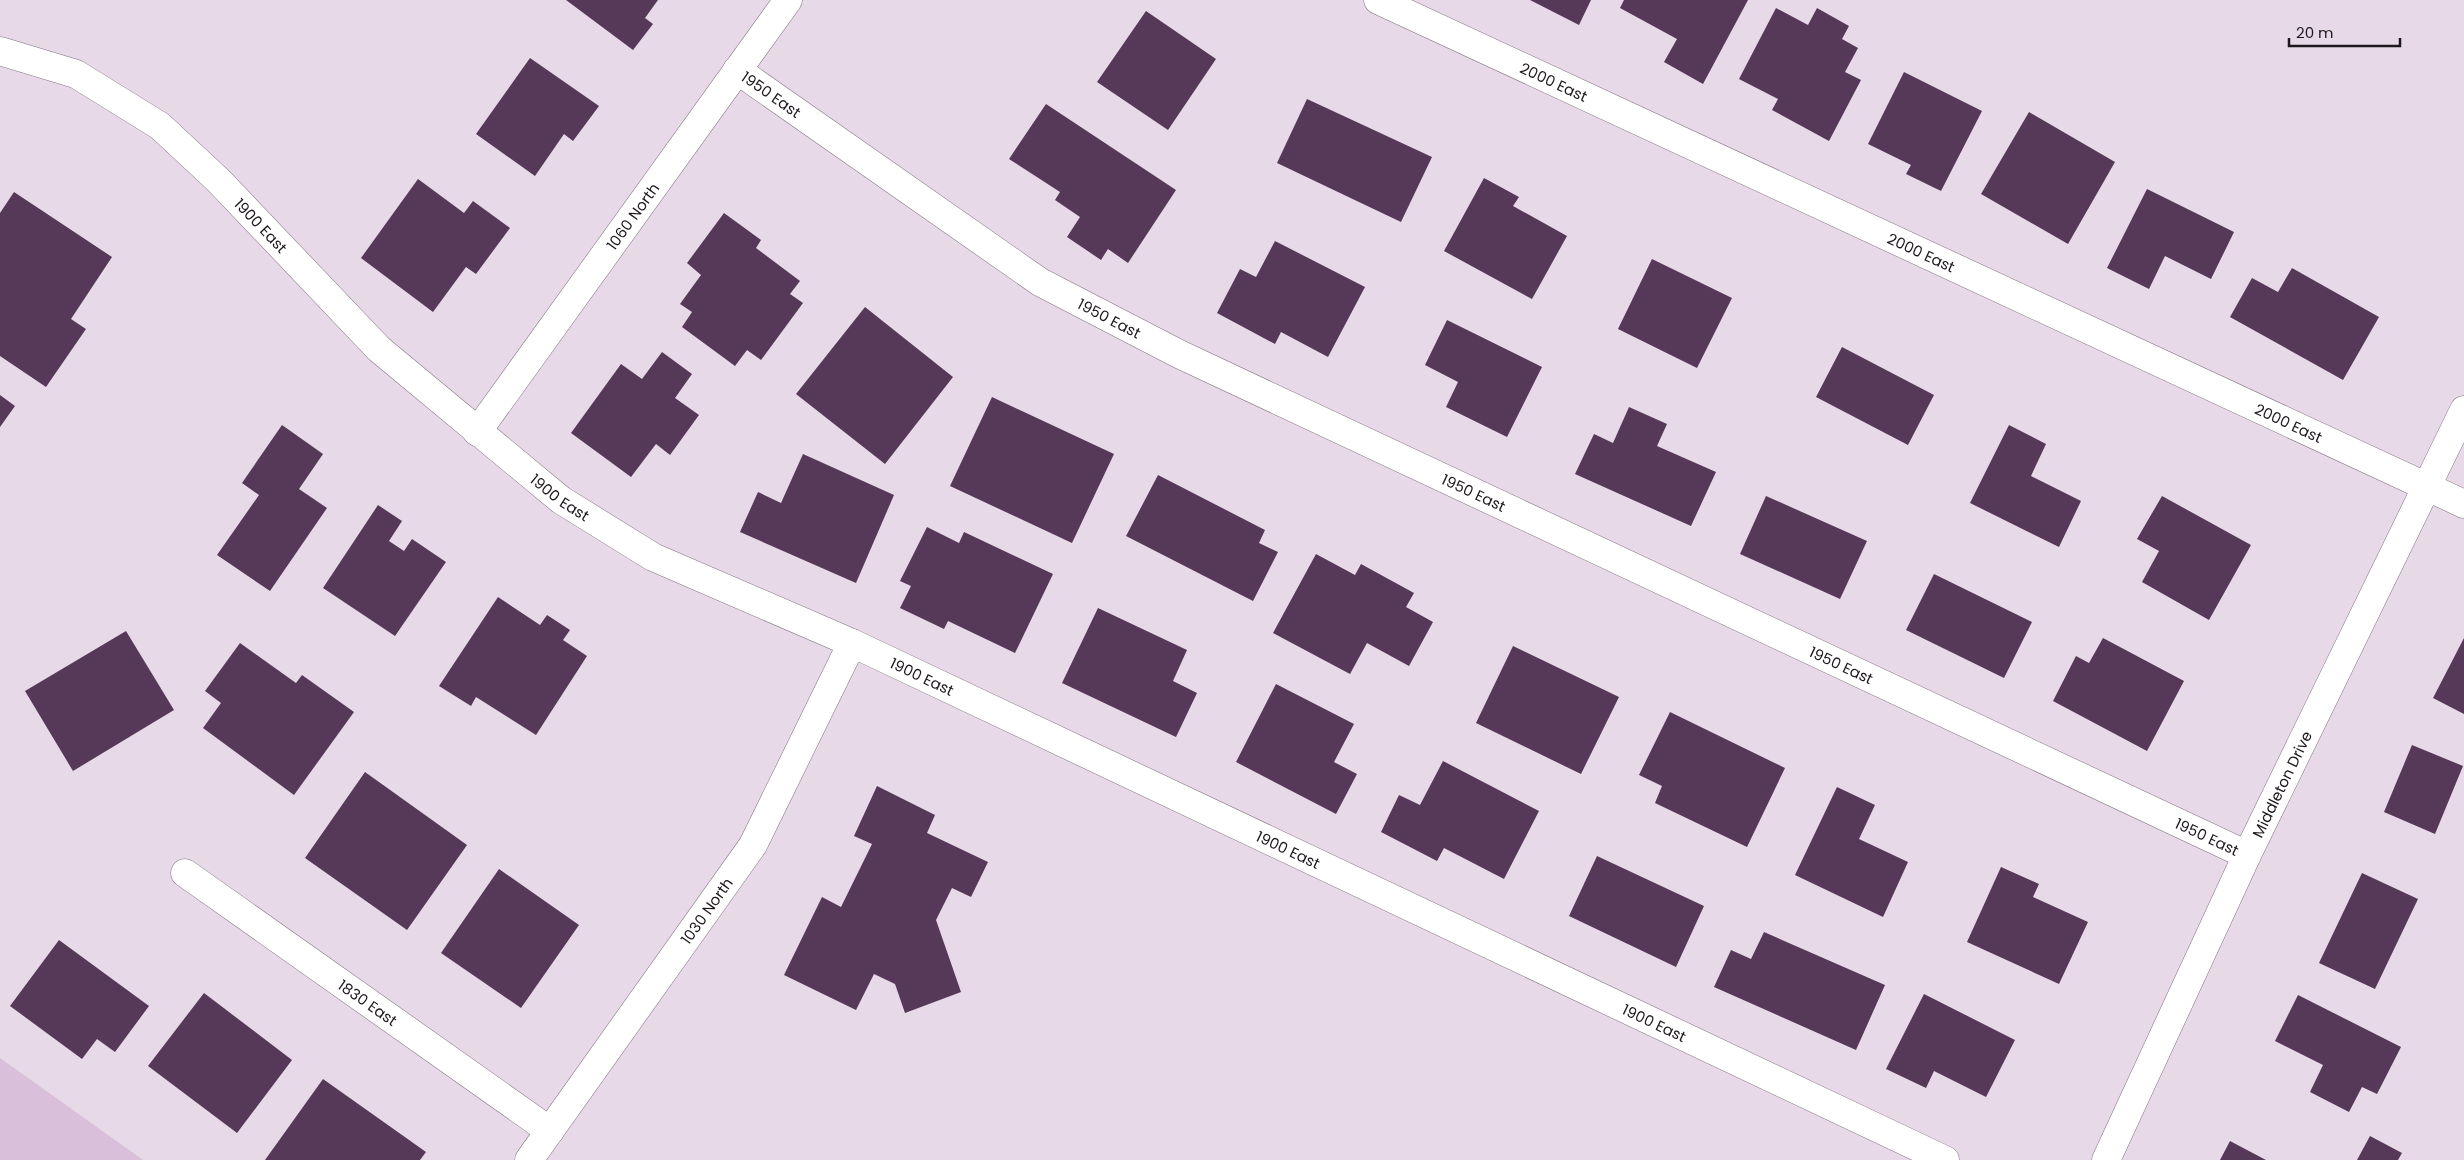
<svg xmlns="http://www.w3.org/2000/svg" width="2464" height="1160" font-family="Poppins,sans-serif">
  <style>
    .green { fill: #dabfda }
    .building { fill: #563958 }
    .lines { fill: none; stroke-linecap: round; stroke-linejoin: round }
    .street-casing { stroke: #827582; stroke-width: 29 }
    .street { stroke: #fff; stroke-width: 28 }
    .labels { text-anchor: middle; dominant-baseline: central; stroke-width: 5; stroke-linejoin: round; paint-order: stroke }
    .street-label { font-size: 15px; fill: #1d181d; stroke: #e7d9e7 }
  </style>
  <rect width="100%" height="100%" fill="#e7d9e7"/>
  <path class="green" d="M 0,1058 L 143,1160 L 0,1160 Z"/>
  <path class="building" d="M 566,0 L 658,0 L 645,18 L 653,24 L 633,50 Z
    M 1530,0 L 1591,0 L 1579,25 Z
    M 1624,0 L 1748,0 L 1703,84 L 1664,62 L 1677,39 L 1620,8 Z
    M 1776,8 L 1808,25 L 1817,8 L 1849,26 L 1842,39 L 1858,48 L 1845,72 L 1861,80 L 1829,141 L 1772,110 L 1778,99 L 1739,79 Z
    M 1146,11 L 1216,59 L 1168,130 L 1097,82 Z
    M 530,58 L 599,106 L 573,141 L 564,134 L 535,176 L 476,134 Z
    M 1904,72 L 1982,111 L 1941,191 L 1906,174 L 1911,165 L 1868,144 Z
    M 1307,99 L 1432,157 L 1401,222 L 1277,163 Z
    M 1046,104 L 1176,190 L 1128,263 L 1108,249 L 1101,260 L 1067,237 L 1080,217 L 1055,200 L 1060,192 L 1009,159 Z
    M 2029,112 L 2115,162 L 2068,244 L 1981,194 Z
    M 1484,178 L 1519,197 L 1513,206 L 1567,236 L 1532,299 L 1444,251 Z
    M 418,179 L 464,213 L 473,201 L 510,228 L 476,274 L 466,267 L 433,312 L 361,258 Z
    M 2147,189 L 2234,232 L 2211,279 L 2165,256 L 2149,289 L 2107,268 Z
    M 14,192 L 112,257 L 71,319 L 86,329 L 46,387 L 0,356 L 0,213 Z
    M 724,213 L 761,240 L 756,248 L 800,281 L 790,294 L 803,303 L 761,360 L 747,350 L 735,366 L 682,327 L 692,312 L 680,304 L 701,275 L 687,263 Z
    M 1275,241 L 1365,287 L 1328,357 L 1281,332 L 1275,344 L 1217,313 L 1240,269 L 1256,277 Z
    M 1652,259 L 1732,298 L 1697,368 L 1618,329 Z
    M 2292,268 L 2379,317 L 2343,380 L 2230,317 L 2252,278 L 2278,292 Z
    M 865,307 L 953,377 L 885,464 L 796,394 Z
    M 1447,320 L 1542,367 L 1507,437 L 1446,407 L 1458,382 L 1425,365 Z
    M 1842,347 L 1934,395 L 1908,445 L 1816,397 Z
    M 662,352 L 692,374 L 675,398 L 699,415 L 670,455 L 656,444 L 631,477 L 571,433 L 621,364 L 642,379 Z
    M 0,395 L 15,406 L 0,427 Z
    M 992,397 L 1114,454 L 1072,543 L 950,486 Z
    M 1629,407 L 1667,424 L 1657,446 L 1716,472 L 1691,526 L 1575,474 L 1594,434 L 1613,443 Z
    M 282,425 L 323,454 L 299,489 L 327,508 L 270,591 L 217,555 L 259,495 L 242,483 Z
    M 2009,425 L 2046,444 L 2031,476 L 2081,501 L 2059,547 L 1970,503 Z
    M 803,454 L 894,495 L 856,583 L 740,532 L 758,492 L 781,503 Z
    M 1158,475 L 1265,530 L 1259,543 L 1278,552 L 1253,601 L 1126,536 Z
    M 1766,496 L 1867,541 L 1840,599 L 1740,554 Z
    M 2162,496 L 2251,545 L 2209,620 L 2142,582 L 2159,551 L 2137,539 Z
    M 378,505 L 402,521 L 389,541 L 404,551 L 412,539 L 446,562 L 395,636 L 323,588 Z
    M 927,527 L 959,543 L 964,532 L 1053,574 L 1015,653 L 948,621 L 944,629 L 900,608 L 911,586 L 900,581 Z
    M 1316,554 L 1355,575 L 1361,564 L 1414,593 L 1406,607 L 1433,622 L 1409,666 L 1367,643 L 1350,674 L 1273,633 Z
    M 1934,574 L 2032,622 L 2004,678 L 1906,630 Z
    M 498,597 L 540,625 L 547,615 L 570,630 L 563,640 L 587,656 L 536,735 L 476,697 L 471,706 L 439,686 Z
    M 1098,608 L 1187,650 L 1173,681 L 1197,693 L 1176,737 L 1062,683 Z
    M 126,631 L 174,710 L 73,771 L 25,691 Z
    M 2103,638 L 2184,681 L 2147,751 L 2053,701 L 2076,656 L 2089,663 Z
    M 2464,638 L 2464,714 L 2433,698 Z
    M 240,643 L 296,683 L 302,675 L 354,712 L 294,795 L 203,728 L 221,703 L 205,691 Z
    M 1513,646 L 1619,697 L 1581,774 L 1476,723 Z
    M 1276,684 L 1354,724 L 1334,762 L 1357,774 L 1336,814 L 1236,762 Z
    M 1670,712 L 1785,768 L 1747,847 L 1655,803 L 1662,786 L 1639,775 Z
    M 2412,745 L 2463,766 L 2435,834 L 2384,812 Z
    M 1443,761 L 1539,811 L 1504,879 L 1444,848 L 1437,861 L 1381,832 L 1399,795 L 1420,805 Z
    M 365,772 L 467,845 L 407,930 L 305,858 Z
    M 877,786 L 935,815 L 927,833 L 988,862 L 971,897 L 952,888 L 936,920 L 961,992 L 905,1013 L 895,984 L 874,974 L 856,1010 L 784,975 L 822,897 L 841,907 L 872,844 L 854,836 Z
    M 1837,787 L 1875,805 L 1859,839 L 1908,862 L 1883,917 L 1795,875 Z
    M 1597,856 L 1704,906 L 1676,967 L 1569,916 Z
    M 2001,867 L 2039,884 L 2033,897 L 2088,922 L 2059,984 L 1967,942 Z
    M 499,869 L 579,925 L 521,1008 L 441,953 Z
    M 2362,873 L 2418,899 L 2375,989 L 2319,963 Z
    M 1764,932 L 1885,985 L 1856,1050 L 1714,987 L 1731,950 L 1751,959 Z
    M 59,940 L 149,1006 L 115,1052 L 97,1039 L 82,1059 L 10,1006 Z
    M 204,993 L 292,1060 L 237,1133 L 148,1066 Z
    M 1924,994 L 2015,1040 L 1986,1097 L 1934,1071 L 1926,1088 L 1886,1069 Z
    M 2298,995 L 2401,1047 L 2377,1094 L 2362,1087 L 2349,1112 L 2310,1092 L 2323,1065 L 2275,1041 Z
    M 323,1079 L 426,1152 L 420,1160 L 265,1160 Z
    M 2370,1136 L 2402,1153 L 2398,1160 L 2357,1160 Z
    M 2230,1141 L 2266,1160 L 2220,1160 Z"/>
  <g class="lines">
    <g class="street-casing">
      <g id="street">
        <path id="s1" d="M 1378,0 L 2464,504"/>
        <path id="s2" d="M 0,51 L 76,74 L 160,126 L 219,181 L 379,349 L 561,500 L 653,557 L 852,643 L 1945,1160"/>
        <path id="s3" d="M 737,70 L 1040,282 L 1179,354 L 2247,855"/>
        <path id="s4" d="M 477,432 L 788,0"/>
        <path id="s5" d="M 185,873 L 550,1131"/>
        <path id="s6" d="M 529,1160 L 753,845 L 852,643"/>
        <path id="s7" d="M 2106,1160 L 2247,855 L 2464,410"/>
      </g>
    </g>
    <use href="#street" class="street"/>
  </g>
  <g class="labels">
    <g class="street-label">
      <text stroke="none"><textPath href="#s1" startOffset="194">2000 East</textPath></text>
      <text stroke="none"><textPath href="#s3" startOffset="42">1950 East</textPath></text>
      <text stroke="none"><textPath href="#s4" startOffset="266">1060 North</textPath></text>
      <text stroke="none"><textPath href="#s2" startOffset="320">1900 East</textPath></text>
      <text stroke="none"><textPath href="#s1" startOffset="599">2000 East</textPath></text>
      <text stroke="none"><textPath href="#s3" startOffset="448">1950 East</textPath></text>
      <text stroke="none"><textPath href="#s1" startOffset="1004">2000 East</textPath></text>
      <text stroke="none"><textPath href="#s3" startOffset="852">1950 East</textPath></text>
      <text stroke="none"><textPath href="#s2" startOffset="725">1900 East</textPath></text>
      <text stroke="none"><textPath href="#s3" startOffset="1258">1950 East</textPath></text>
      <text stroke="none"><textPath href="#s2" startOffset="1130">1900 East</textPath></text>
      <text stroke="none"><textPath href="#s7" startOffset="415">Middleton Drive</textPath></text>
      <text stroke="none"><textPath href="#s3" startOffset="1662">1950 East</textPath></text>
      <text stroke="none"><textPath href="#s2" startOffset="1535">1900 East</textPath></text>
      <text stroke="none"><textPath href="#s6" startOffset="306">1030 North</textPath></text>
      <text stroke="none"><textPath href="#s5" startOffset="224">1830 East</textPath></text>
      <text stroke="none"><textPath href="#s2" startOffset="1940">1900 East</textPath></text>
    </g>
  </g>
  <path d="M2289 38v8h111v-8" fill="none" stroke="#1d181d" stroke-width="2.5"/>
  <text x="2296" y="38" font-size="15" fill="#1d181d" stroke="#e7d9e7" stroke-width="4" paint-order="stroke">20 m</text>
</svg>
